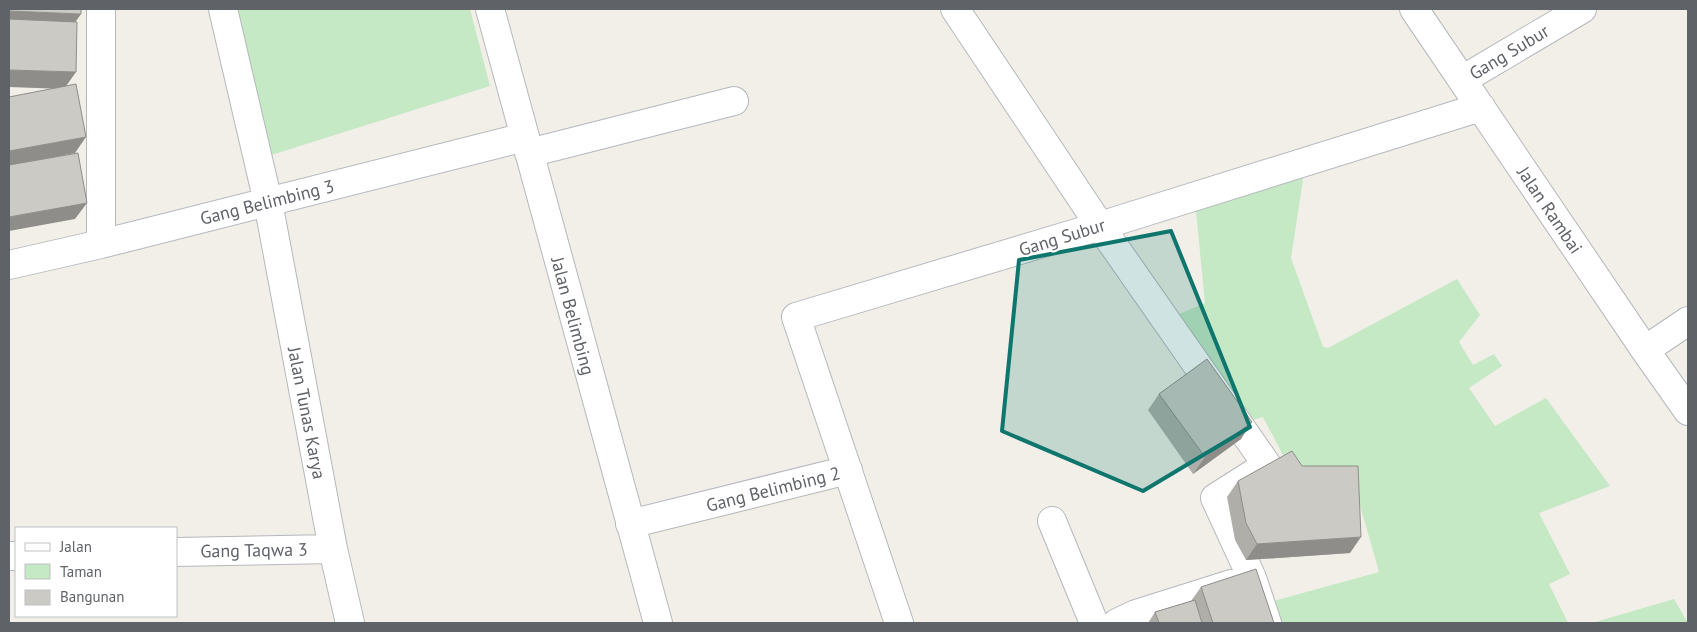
<svg xmlns="http://www.w3.org/2000/svg" width="1697" height="632" font-family="'PT Sans',sans-serif">
  <style>
    .green { fill: #c5e8c5 }
    .lines { fill: none; stroke-linecap: round; stroke-linejoin: round }
    .minor-casing { stroke: #b5b8bc; stroke-width: 30 }
    .minor { stroke: #fff; stroke-width: 28 }
    .wall { fill: #afaea9 }
    .shaded-wall { fill: #8f8d8a }
    .building { fill: #cccac5; stroke: #8f8d8a }
    .marked { fill: #0f766e; fill-opacity: 0.2; stroke: #0f766e; stroke-width: 4; stroke-linejoin: round }
    .labels { text-anchor: middle; dominant-baseline: central; stroke-width: 4.5; stroke-linejoin: round; paint-order: stroke }
    .street-label { font-size: 18px; fill: #5f6368; stroke: #fff }
  </style>
  <rect width="100%" height="100%" fill="#f1efe8"/>
  <path class="green" d="M 233,9 L 470,9 L 490,86 L 265,157 Z
    M 1304,173 L 1291,258 L 1323,347 L 1328,348 L 1457,279 L 1480,315 L 1459,342 L 1473,365 L 1494,354 L 1502,366 L 1469,388 L 1495,426 L 1546,398 L 1610,486 L 1539,513 L 1570,574 L 1549,584 L 1568,623 L 1277,623 L 1270,602 L 1379,572 L 1352,477 L 1295,478 L 1263,417 L 1239,424 L 1165,320 L 1205,303 L 1196,211 Z
    M 1674,599 L 1688,623 L 1592,623 Z"/>
  <g class="lines">
    <g class="minor-casing">
      <path id="minor" d="M 223,9 L 268,202 L 333,549 L 350,623
        M 490,9 L 658,623
        M 955,9 L 1100,226 L 1267,465 L 1215,498 L 1252,578 L 1267,623
        M 1414,9 L 1645,350 L 1688,411
        M 1462,80 L 1582,9
        M 529,153 L 734,101
        M 101,244 L 101,9
        M 9,265 L 101,244 L 525,137
        M 1645,350 L 1688,321
        M 1052,521 L 1094,623
        M 630,524 L 848,470
        M 176,552 L 333,549
        M 9,556 L 16,556
        M 899,623 L 796,317 L 1100,226 L 1481,107
        M 1117,623 L 1136,614 L 1231,584"/>
    </g>
    <use href="#minor" class="minor"/>
  </g>
  <path class="wall" d="M 1159,394 L 1241,439 L 1193,474 L 1148,410 Z
    M 1238,481 L 1350,553 L 1246,560 L 1235,540 L 1227,497 Z
    M 1201,587 L 1274,623 L 1148,623 L 1155,612 L 1191,601 Z"/>
  <path class="shaded-wall" d="M 9,11 L 81,14 L 69,31 L 9,28 Z
    M 9,70 L 76,72 L 64,89 L 9,87 Z
    M 86,137 L 75,153 L 9,166 L 9,151 Z
    M 87,203 L 75,219 L 9,231 L 9,217 Z
    M 1252,422 L 1241,439 L 1193,474 L 1205,457 Z
    M 1361,537 L 1350,553 L 1246,560 L 1257,544 Z"/>
  <path class="building" d="M 9,9 L 81,9 L 81,14 L 9,11 Z
    M 9,19 L 77,22 L 76,72 L 9,70 Z
    M 76,84 L 86,137 L 9,151 L 9,97 Z
    M 78,153 L 87,203 L 9,217 L 9,165 Z
    M 1207,359 L 1252,422 L 1205,457 L 1159,394 Z
    M 1292,451 L 1302,466 L 1358,466 L 1361,537 L 1257,544 L 1246,523 L 1238,481 Z
    M 1256,569 L 1274,623 L 1213,623 L 1201,587 Z
    M 1195,600 L 1202,623 L 1159,623 L 1155,612 Z"/>
  <path class="marked" d="M 1171,231 L 1250,427 L 1143,491 L 1002,431 L 1019,260 Z"/>
  <g class="labels">
    <g class="street-label">
      <text transform="translate(1509 52) rotate(-31)">Gang Subur</text>
      <text transform="translate(267 202) rotate(-14)">Gang Belimbing 3</text>
      <text transform="translate(1550 210) rotate(56)">Jalan Rambai</text>
      <text transform="translate(1062 237) rotate(-17)">Gang Subur</text>
      <text transform="translate(573 316) rotate(75)">Jalan Belimbing</text>
      <text transform="translate(307 413) rotate(79)">Jalan Tunas Karya</text>
      <text transform="translate(773 489) rotate(-14)">Gang Belimbing 2</text>
      <text transform="translate(254 550) rotate(-1)">Gang Taqwa 3</text>
    </g>
  </g>
  <rect width="1697" height="632" fill="none" stroke="#5f6368" stroke-width="20"/>
  <rect x="15" y="527" width="162" height="90" fill="#ffffff" stroke="#bfc1c3"/>
  <rect x="25" y="543" width="25" height="8" fill="#ffffff" stroke="#bfc1c3"/>
  <text x="60" y="552" font-size="15" fill="#5f6368">Jalan</text>
  <rect x="25" y="564" width="25" height="15" fill="#c5e8c5" stroke="#bfc1c3"/>
  <text x="60" y="577" font-size="15" fill="#5f6368">Taman</text>
  <rect x="25" y="590" width="25" height="15" fill="#cccac5" stroke="#bfc1c3"/>
  <text x="60" y="602" font-size="15" fill="#5f6368">Bangunan</text>
</svg>
